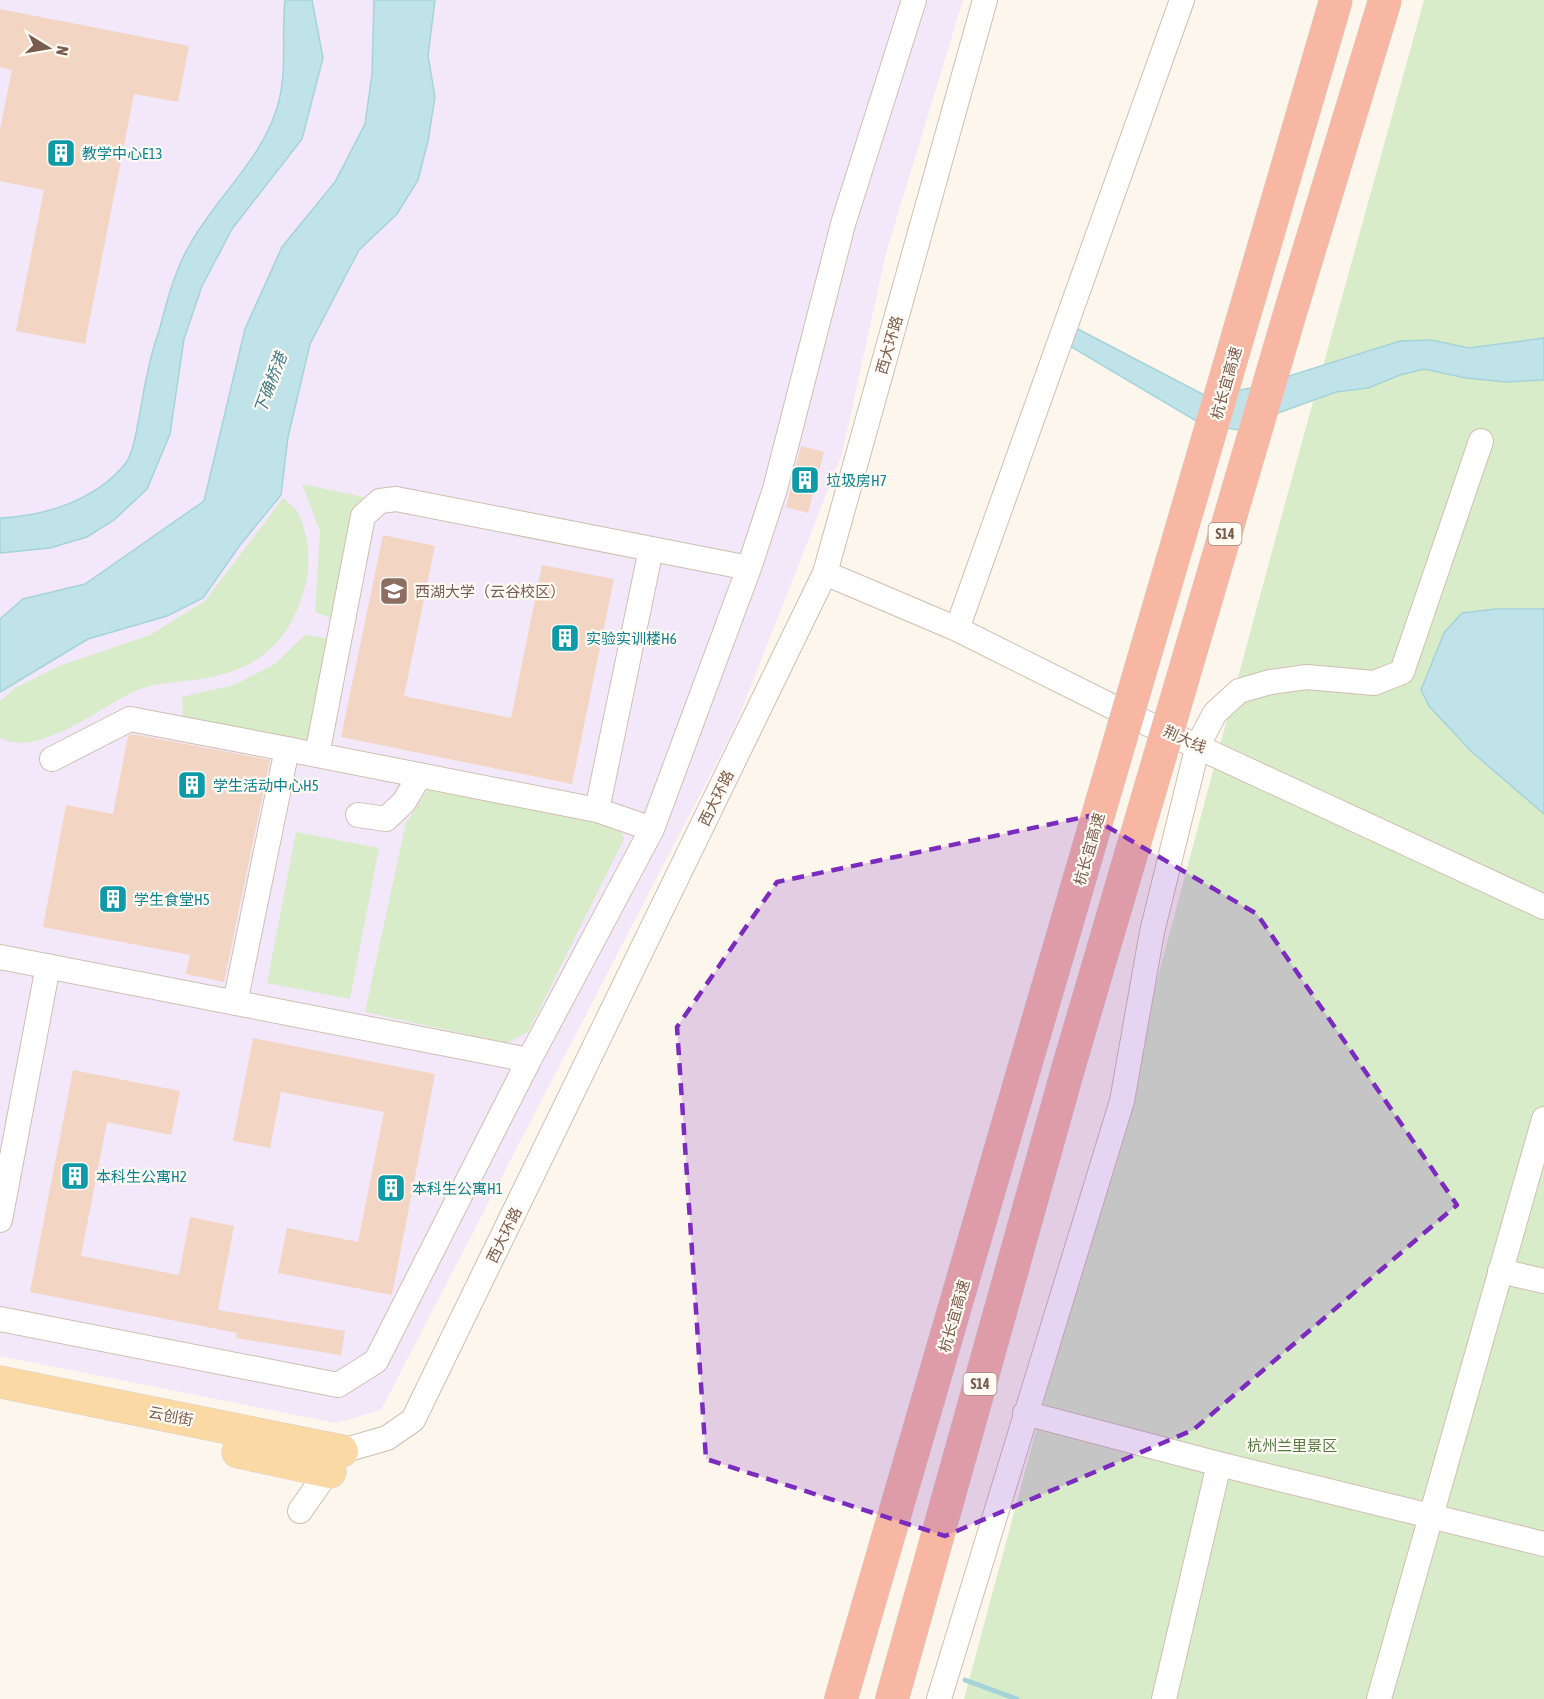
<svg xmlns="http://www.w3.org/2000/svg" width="1544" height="1699" font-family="'Asap Condensed','Noto Sans SC',sans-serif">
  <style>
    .education { fill: #f3e8fa }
    .green { fill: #d8ecc9 }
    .water { fill: #bfe3e8; stroke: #a5d3da; stroke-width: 1.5 }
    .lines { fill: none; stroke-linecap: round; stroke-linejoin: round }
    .stream { stroke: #a5d3da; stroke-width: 5 }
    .building { fill: #f3d5c3 }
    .minor-casing { stroke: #d1beb0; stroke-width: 26 }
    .major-casing { stroke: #dad1cd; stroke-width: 33 }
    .highway-casing { stroke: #dad1cd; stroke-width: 34 }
    .minor { stroke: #fff; stroke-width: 24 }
    .major { stroke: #fbd9a5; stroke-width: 32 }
    .highway { stroke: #f7b7a3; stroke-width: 33 }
    .highway-bridge-casing { stroke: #dad1cd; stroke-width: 34; stroke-linecap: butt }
    .highway-bridge { stroke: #f7b7a3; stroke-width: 33 }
    .marked { fill: #7b2cbf; fill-opacity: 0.2; stroke: #7b2cbf; stroke-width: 4.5; stroke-dasharray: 12 8; stroke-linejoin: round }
    .labels { text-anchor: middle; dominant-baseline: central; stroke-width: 4.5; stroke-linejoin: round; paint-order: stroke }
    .shield { fill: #fffaf3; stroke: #a28b7f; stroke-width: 1.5 }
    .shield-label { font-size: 14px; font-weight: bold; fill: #7a5c4d }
    .culture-label { font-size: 15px; fill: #0d838f; stroke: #fffaf3; text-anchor: start }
    .street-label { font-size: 15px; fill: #7a5c4d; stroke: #fffaf3 }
    .education-label { font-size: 15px; fill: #785e54; stroke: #fffaf3; text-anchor: start }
    .park-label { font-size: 15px; fill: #537a41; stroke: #fffaf3 }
    .water-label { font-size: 16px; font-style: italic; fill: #437c86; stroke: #fffaf3 }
  </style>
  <rect width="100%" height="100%" fill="#fdf6ec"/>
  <path class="education" d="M 0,0 L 963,0 L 886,253 L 842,454 L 735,727 L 381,1410 L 336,1423 L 0,1356 Z"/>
  <path class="green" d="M 1424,0 L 1544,0 L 1544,1699 L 964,1699 L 1278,529 Z
    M 302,484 L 364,497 L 333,619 L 315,612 L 320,531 Z
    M 283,498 C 288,503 296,508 299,515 C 307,532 311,558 307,577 C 294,638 262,670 200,679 C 176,683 151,682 129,694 C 100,709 32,760 0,737 L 0,701 L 15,688 L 59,666 L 150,635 L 205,601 Z
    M 305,635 L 329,639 L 308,742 L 183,718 L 182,697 L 234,685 L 275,664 Z
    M 428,790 L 619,824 L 624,839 L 528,1032 L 507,1043 L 365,1012 L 406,823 Z
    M 296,832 L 379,848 L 350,999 L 267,983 Z"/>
  <path class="water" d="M 285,0 L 312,0 L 323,58 L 302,139 L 232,229 L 202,286 L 184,339 L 170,434 L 147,489 L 114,520 L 87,537 L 50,548 L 0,553 L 0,518 C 46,516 96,500 126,463 C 136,450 142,394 147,375 C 150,360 154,345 159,331 C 167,302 174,272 189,246 C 216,197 260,162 277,108 C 288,73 281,35 285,0 Z
    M 374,0 L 435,0 L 428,56 L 435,97 L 428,141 L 418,180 L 397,214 L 359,250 L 310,344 L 288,437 L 281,495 L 240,545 L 203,598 L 167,616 L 88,639 L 0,692 L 0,619 L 23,599 L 85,584 L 204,501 L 245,329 L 282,247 L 335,182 L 365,124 L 372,74 Z
    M 1074,327 L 1206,396 L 1251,388 L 1400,341 L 1431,340 L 1469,348 L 1544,338 L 1544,380 L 1506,382 L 1466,378 L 1424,369 L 1400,375 L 1368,388 L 1336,392 L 1278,413 L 1247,431 L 1203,425 L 1068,345 Z
    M 1496,609 L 1544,609 L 1544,814 L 1471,751 L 1429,706 L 1421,690 L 1444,633 L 1462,613 Z"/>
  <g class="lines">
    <path class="stream" d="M 965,1680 L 1017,1699"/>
  </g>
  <path class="building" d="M 0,9 L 189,46 L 178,102 L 134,94 L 85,344 L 16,331 L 44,190 L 0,181 L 0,129 L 12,70 L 0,67 Z
    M 801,446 L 824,452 L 808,513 L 786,507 Z
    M 383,535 L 435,546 L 404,696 L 511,718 L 542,565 L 614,579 L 572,784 L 341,737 Z
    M 132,734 L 270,760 L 224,982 L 186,974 L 190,955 L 43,927 L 66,805 L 113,814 L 128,736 Z
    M 253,1038 L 435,1074 L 392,1295 L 278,1273 L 287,1228 L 358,1242 L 384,1112 L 281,1092 L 270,1148 L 233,1141 Z
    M 73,1070 L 180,1091 L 171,1135 L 107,1122 L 81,1256 L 179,1275 L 190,1217 L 234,1226 L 218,1310 L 345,1331 L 341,1355 L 236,1338 L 237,1333 L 30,1292 Z"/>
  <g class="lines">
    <g class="minor-casing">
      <path id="minor" d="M 825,573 L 957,629 L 1129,715 L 1544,907
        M 957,629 L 1182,0
        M 317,755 L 597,810 L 652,829
        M 52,759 L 130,719 L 287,749
        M 597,810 L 651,549
        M 358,815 L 386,819 L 404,802 L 420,775
        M 0,957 L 529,1060 L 376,1361 L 338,1385 L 0,1319
        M 235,1003 L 287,749 L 317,755 L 363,516 L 380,501 L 396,499 L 749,568
        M 529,1060 L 652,829 L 749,568 L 775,489 L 843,224 L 914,0
        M 0,1220 L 48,966
        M 1500,1271 L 1544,1281
        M 1025,1413 L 1219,1464 L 1544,1544
        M 300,1511 L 342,1451 L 387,1438 L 413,1420 L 825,573 L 985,0
        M 939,1699 L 1122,1101 L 1152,932 L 1198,745 L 1215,713 L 1239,691 L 1270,682 L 1307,677 L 1374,683 L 1402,672 L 1481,441
        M 1164,1699 L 1219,1464
        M 1379,1699 L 1544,1119"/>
    </g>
    <g class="major-casing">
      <path id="major" d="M 0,1382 L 342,1451
        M 238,1452 L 330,1472"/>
    </g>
    <g class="highway-casing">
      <path id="highway" d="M 841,1699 L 1029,1052
        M 892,1699 L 1068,1069"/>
    </g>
    <use href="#minor" class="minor"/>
    <use href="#major" class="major"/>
    <use href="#highway" class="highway"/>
    <g class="highway-bridge-casing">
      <path id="highway-bridge" d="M 1029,1052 L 1336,0
        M 1068,1069 L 1290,313 L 1385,0"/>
    </g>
    <use href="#highway-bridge" class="highway-bridge"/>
  </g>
  <path class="marked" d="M 1089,816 L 1257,914 L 1457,1205 L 1193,1430 L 945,1536 L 706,1459 L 677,1027 L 777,882 Z"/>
  <defs>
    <g id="building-square" transform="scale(1.5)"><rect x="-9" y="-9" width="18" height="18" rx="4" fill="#0f9aa8" stroke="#fffaf3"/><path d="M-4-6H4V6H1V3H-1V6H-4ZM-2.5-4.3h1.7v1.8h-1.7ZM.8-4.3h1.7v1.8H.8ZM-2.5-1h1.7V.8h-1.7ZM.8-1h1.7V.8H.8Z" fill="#fff"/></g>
    <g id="university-square" transform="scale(1.5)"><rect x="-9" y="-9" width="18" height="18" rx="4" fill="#8d6e63" stroke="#fffaf3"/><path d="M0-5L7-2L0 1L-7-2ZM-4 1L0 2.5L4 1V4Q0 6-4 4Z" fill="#fff"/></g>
  </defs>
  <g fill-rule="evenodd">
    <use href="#building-square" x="61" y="153"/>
    <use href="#building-square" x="805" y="480"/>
    <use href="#university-square" x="394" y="591"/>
    <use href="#building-square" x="565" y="638"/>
    <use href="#building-square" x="192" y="785"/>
    <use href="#building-square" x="113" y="899"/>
    <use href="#building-square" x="75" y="1176"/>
    <use href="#building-square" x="391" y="1188"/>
  </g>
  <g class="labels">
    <g class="shield">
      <rect x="1208.5" y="523" width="33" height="22" rx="4.5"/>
      <rect x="963.5" y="1373" width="33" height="22" rx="4.5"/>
    </g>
    <g class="shield-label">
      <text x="1225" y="534">S14</text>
      <text x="980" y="1384">S14</text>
    </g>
    <g class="culture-label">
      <text x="82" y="153">教学中心E13</text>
      <text x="826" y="480">垃圾房H7</text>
      <text x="586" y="638">实验实训楼H6</text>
      <text x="213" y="785">学生活动中心H5</text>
      <text x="134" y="899">学生食堂H5</text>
      <text x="96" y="1176">本科生公寓H2</text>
      <text x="412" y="1188">本科生公寓H1</text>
    </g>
    <g class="street-label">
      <text transform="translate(889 345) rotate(-74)">西大环路</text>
      <text transform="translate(1226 383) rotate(-74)">杭长宜高速</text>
      <text transform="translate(1185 739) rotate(24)">荆大线</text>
      <text transform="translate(716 798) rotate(-64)">西大环路</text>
      <text transform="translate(1089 849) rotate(-74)">杭长宜高速</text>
      <text transform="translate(504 1235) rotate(-64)">西大环路</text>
      <text transform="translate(954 1316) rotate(-74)">杭长宜高速</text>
      <text transform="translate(171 1416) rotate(11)">云创街</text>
    </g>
    <g class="education-label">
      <text x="415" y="591">西湖大学（云谷校区）</text>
    </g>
    <g class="park-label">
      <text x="1292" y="1445">杭州兰里景区</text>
    </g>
    <g class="water-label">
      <text transform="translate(270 383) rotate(-69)">下确桥港</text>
    </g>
  </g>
  <g transform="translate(48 48) rotate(101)" stroke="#fffaf3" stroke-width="4.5" paint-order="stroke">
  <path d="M0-4.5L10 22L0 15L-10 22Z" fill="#7a5c4d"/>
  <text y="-9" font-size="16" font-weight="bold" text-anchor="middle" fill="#7a5c4d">N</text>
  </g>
</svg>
